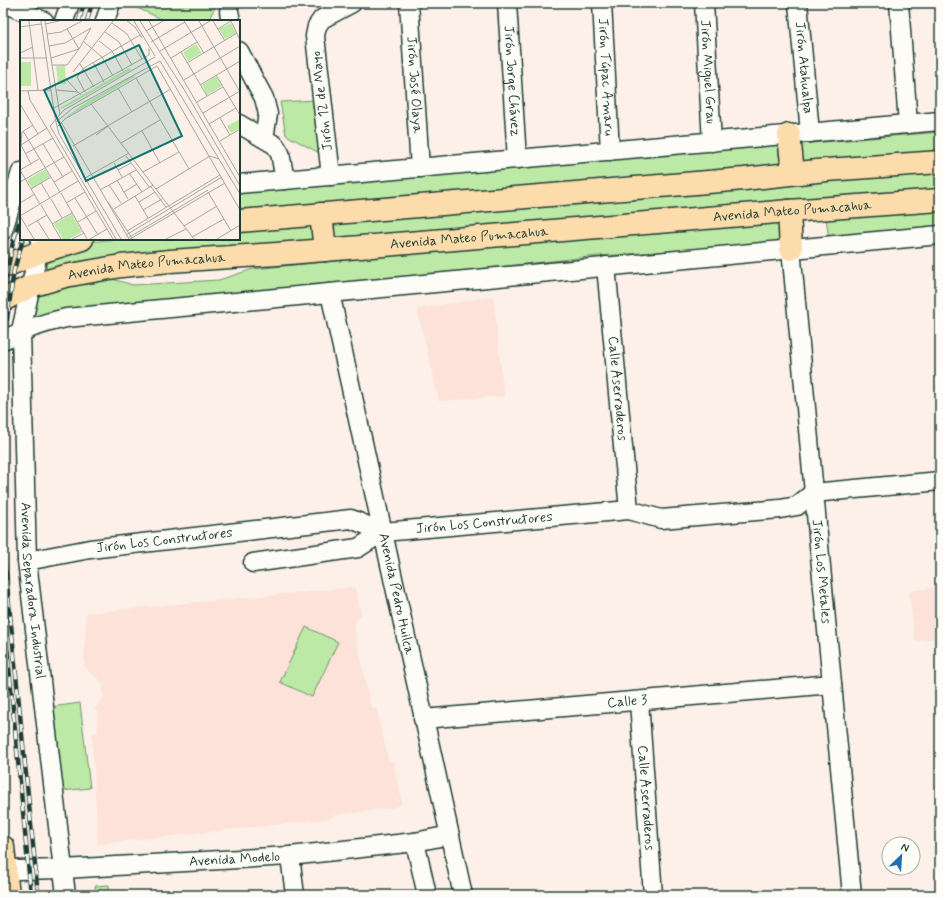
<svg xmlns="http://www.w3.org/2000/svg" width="943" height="898" font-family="Mynerve,sans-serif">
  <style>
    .built { fill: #fce2d8 }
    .green { fill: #bde9a6; stroke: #6e936d }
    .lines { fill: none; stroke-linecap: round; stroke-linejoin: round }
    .minor-casing { stroke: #1f3d34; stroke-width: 21 }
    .major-casing { stroke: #1f3d34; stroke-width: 25 }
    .minor { stroke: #fdfcf7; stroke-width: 18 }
    .major { stroke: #fddcac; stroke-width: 22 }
    .rail-casing { stroke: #1f3d34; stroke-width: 4.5 }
    .rail { stroke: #fdfcf7; stroke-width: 3; stroke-dasharray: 9; stroke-linecap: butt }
    .labels { text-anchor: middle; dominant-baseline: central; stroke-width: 3; stroke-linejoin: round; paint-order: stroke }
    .street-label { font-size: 14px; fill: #1f3d34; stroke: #fdfcf7 }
    .inset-road { fill: none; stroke: #a4a8a1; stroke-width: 1 }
    .view { fill: #0f766e; fill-opacity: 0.15; stroke: #0f766e; stroke-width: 2 }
    .inset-edge { fill: none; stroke: #1f3d34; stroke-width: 2 }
  </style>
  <rect width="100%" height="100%" fill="#fdf0e9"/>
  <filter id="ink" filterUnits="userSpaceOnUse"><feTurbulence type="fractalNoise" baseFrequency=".025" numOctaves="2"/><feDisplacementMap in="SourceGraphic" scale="8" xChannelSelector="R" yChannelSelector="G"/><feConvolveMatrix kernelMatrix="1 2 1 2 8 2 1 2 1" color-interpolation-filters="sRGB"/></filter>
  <g filter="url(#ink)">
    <path class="built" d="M 493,296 L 504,396 L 439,401 L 417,309 Z
      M 355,587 L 361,614 L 354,625 L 371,708 L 376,708 L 389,762 L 393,761 L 402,802 L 397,807 L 331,816 L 329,819 L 98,844 L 92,734 L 98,733 L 97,710 L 95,710 L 95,708 L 103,699 L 103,684 L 84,666 L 86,613 Z
      M 940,587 L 940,638 L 915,641 L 909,591 Z"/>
    <path class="green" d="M 138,3 L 217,3 L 208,21 L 166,21 L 137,8 Z
      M 316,100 L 323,155 L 286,135 L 280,102 Z
      M 940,132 L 940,155 L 803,169 L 800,144 Z
      M 778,145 L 781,171 L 264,210 L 239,208 L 239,192 L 610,157 Z
      M 940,169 L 940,198 L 46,273 L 47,247 L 56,245 L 119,239 L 239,239 L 239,228 Z
      M 940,205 L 940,230 L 829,241 L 826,217 Z
      M 784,220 L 786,244 L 598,256 L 36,317 L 34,305 L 38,294 L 68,279 L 112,279 L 133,285 L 219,280 L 253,269 L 704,225 Z
      M 306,627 L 338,642 L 312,697 L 280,682 Z
      M 80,703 L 90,788 L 61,791 L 51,707 Z
      M 109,885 L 110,895 L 96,895 L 95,886 Z"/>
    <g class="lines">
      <g class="minor-casing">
        <g id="minor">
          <path d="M 4,3 L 44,21"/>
          <path id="s1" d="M 409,3 L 420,168"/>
          <path id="s2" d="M 507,3 L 517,159"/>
          <path id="s3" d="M 602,3 L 610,151"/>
          <path id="s4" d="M 704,3 L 712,142"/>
          <path id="s5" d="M 798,3 L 810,133"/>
          <path d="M 899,3 L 908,124"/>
          <path d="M 229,11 L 231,21"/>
          <path d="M 64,21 L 70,3"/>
          <path d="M 105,21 L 111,3"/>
          <path d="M 239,51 L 264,98 L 268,114 L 264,138"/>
          <path d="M 239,124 L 275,145 L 280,153 L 285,180"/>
          <path d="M 331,176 L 315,36 L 317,26 L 322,19 L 352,3"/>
          <path d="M 239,184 L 940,121"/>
          <path d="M 3,230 L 21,172"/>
          <path id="s6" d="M 41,239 L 21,331 L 27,561 L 66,895"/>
          <path id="s7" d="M 791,249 L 852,895"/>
          <path id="s8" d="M 606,266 L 629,510"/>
          <path id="s9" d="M 330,293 L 463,895"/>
          <path d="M 3,340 C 23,330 43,323 66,318 L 940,235"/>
          <path id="s10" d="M 27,561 L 90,549 L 351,519 L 383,532 L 629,510 L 661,519 L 780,509 L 797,506 L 813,493 L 940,481"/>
          <path d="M 253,563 L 358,548 L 383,532"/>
          <path id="s11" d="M 639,701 L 653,895"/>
          <path id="s12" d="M 423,719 L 832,684"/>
          <path d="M 415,842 L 427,895"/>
          <path d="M 290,856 L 295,895"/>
          <path id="s13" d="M 3,864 L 17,870 L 63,869 L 290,856 L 415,842 L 450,835"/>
        </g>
      </g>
      <g class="major-casing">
        <g id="major">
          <path d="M 789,135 L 793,173"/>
          <path d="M 789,211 L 791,249"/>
          <path d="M 321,214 L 325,250"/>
          <path d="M 239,221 L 744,179 L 826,170 L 940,162"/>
          <path d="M 3,267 L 37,253 L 82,239"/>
          <path id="s14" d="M 3,300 L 31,286 L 65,276 L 121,266 L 170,261 L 277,254 L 789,211 L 940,200"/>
          <path d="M 3,847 L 8,895"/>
        </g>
      </g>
      <use href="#minor" class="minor"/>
      <use href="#major" class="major"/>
      <g class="rail-casing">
        <path id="rail" d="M 79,21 L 84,3
          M 87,21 L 92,3
          M 3,292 L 13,242 L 21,216
          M 3,347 L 14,270 L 23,239
          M 3,544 L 38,895
          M 3,605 L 31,895"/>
      </g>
      <use href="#rail" class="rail"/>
    </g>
  </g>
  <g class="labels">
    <g class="street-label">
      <text stroke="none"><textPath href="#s5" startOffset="65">Jirón Atahualpa</textPath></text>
      <text stroke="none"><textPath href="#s4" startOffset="69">Jirón Miguel Grau</textPath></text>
      <text stroke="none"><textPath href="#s3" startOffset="74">Jirón Túpac Amaru</textPath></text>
      <text stroke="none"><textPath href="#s2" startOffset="78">Jirón Jorge Chávez</textPath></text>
      <text stroke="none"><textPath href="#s1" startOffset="82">Jirón José Olaya</textPath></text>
      <text transform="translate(322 101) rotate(-97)">Jirón 12 de Mayo</text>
      <text stroke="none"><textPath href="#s14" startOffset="797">Avenida Mateo Pumacahua</textPath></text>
      <text stroke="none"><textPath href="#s14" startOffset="473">Avenida Mateo Pumacahua</textPath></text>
      <text stroke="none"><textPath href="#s14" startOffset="149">Avenida Mateo Pumacahua</textPath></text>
      <text stroke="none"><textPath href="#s8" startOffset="123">Calle Aserraderos</textPath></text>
      <text stroke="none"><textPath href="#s10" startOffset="463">Jirón Los Constructores</textPath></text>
      <text stroke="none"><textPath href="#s10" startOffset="139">Jirón Los Constructores</textPath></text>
      <text stroke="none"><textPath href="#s7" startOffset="324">Jirón Los Metales</textPath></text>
      <text stroke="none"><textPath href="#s6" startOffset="354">Avenida Separadora Industrial</textPath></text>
      <text stroke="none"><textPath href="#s9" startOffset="308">Avenida Pedro Huilca</textPath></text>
      <text stroke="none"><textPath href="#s12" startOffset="205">Calle 3</textPath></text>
      <text stroke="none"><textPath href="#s11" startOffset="97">Calle Aserraderos</textPath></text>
      <text stroke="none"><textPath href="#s13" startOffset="233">Avenida Modelo</textPath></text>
    </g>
  </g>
  <g transform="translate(20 20)">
    <rect width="220" height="220" fill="#fdf0e9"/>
    <path d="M 211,3 L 216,13 L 205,19 L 199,9 ZM 176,24 L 182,33 L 168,41 L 163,32 ZM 0,42 L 11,42 L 11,66 L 0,66 ZM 45,45 L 46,64 L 38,64 L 36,46 ZM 109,48 L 111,50 L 44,88 L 40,88 ZM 114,55 L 115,57 L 42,100 L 62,85 ZM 196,56 L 202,66 L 187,75 L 182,65 ZM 220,99 L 220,108 L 211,113 L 207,106 ZM 25,149 L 30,157 L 12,168 L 7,160 ZM 52,194 L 62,212 L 49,219 L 43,219 L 34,204 Z" fill="#bde9a6"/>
    <path class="inset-road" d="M 9,1 L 18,70M 21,1 L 35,98M 25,1 L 40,95M 107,1 L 115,7 L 122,18M 114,1 L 135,36M 120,1 L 165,71 L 220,166M 129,1 L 220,157M 164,1 L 184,33M 179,1 L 220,72M 193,1 L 205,21M 211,1 L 220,20M 92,3 L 107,14 L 122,39M 25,4 L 39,1M 0,7 L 21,4M 47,9 L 59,29M 198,9 L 211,1M 126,11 L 143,1M 85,12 L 99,22 L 112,45M 27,14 L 41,12 L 62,1M 79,21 L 92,31 L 103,51M 64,22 L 82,37 L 93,56M 131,22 L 165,2M 29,26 L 45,23 L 71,8M 140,31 L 190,1M 161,32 L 187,76M 0,33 L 13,27M 0,38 L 27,38M 31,38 L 59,29 L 71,8M 151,38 L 177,22M 140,41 L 220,174M 73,42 L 84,62M 167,43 L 217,13M 60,44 L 74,67M 32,45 L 47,45 L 59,29M 53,52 L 93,1M 196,55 L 220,95M 116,58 L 169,149M 47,60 L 57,71M 164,60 L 220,26M 180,65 L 220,41M 98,68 L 112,92M 36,70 L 58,72 L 61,75M 0,71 L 31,70M 8,71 L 10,80 L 93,219M 65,72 L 57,57 L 64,48 L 120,15M 177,82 L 203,67M 0,84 L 18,114M 71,84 L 174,219M 34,88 L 129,35 L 129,29M 183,93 L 220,71M 35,98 L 39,114 L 101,219M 200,98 L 210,115M 36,102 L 53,88 L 140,41M 41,102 L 109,219M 189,104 L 216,88M 37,107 L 45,99 L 137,46 L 220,190M 3,111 L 40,172M 122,111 L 140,143M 76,115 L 88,106M 200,121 L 220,109M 101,123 L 140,100M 23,124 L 43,157M 1,125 L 27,108M 1,125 L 2,112 L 13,105M 1,125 L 11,144M 53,126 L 151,69M 5,134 L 33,118M 106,136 L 130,168M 19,139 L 0,150 L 20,184M 94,143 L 102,157M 98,150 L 111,143M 123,152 L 159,132M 109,153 L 122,172M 65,158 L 109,133M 97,160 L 108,179M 0,162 L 44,137M 34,162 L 52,151M 21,163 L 30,178M 89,165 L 101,183M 131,167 L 146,187M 11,169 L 31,157M 136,169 L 190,136 L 199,139M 80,170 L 116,150M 104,172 L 117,164M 188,172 L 211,211M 41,173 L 67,219M 115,176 L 128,198M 55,178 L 78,215M 31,179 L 42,198M 88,182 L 112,218M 119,182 L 135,172M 0,183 L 15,174M 46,183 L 65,172M 21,185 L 41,219M 94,189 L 133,165M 123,190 L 142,179M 17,200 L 29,219M 58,202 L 76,191M 32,204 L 52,193M 8,206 L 27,195M 164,206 L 197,186M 107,211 L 200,155M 106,215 L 202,157M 172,217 L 204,199M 108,218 L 188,170M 14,219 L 0,196 L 58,161M 52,219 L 64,213M 70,219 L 87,209M 96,219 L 30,106 L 44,90 L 135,37M 110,219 L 205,163M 146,219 L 166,209M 197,219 L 220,205"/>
    <path class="view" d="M 119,25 L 162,116 L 66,161 L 24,70 Z"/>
    <rect width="220" height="220" class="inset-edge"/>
  </g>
  <rect width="943" height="898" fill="none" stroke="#fdfcf7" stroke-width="16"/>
  <rect x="8" y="8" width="927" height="882" fill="none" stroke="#1f3d34" stroke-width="1.5" filter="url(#ink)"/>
  <g transform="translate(901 856) rotate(25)"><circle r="19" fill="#fdfcf7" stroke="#a4b0a9"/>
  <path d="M0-3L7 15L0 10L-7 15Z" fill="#1f6fb2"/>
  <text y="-6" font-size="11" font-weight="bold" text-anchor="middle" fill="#1f3d34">N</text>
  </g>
</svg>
